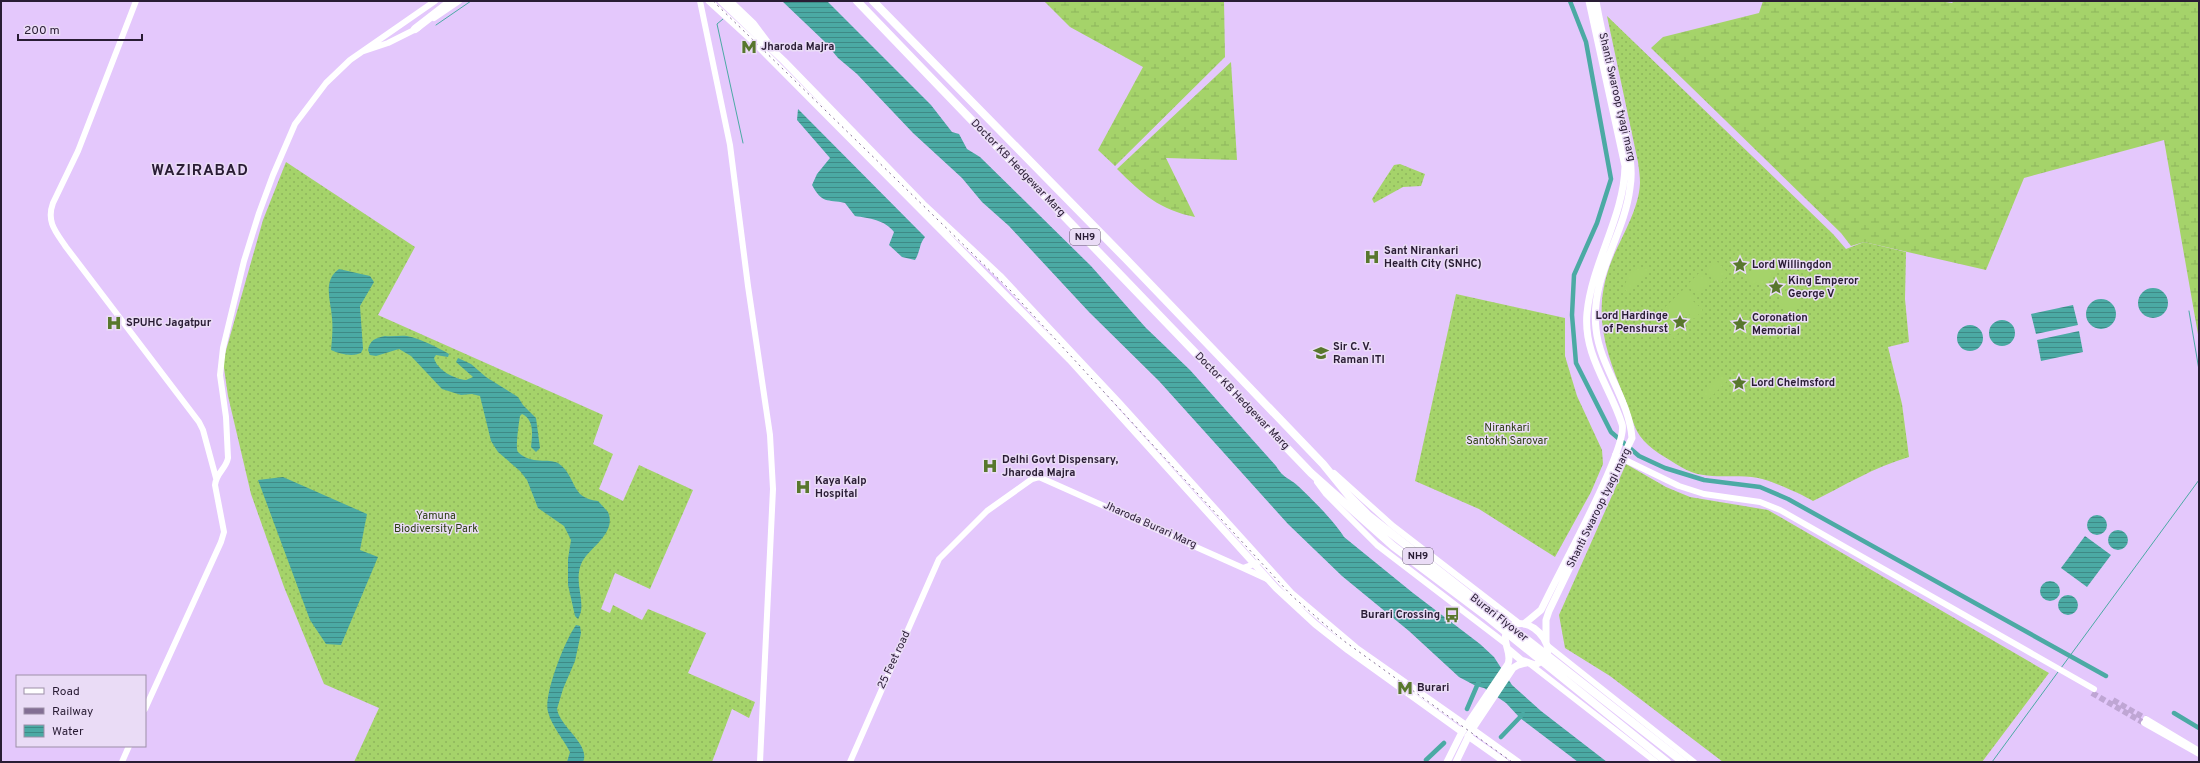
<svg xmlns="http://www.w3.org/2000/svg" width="2200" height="763" font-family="Overpass,sans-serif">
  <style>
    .grass { fill: url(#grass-dots) }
    .wetland { fill: url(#wetland-marsh) }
    .garden { fill: #a5d36a }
    .water { fill: url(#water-rules) }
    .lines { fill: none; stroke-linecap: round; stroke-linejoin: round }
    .stream { stroke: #4baaa4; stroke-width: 1 }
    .canal { stroke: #4baaa4; stroke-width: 4.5 }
    .tertiary-tunnel { stroke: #bfa6d4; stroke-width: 6; stroke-dasharray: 6 3; stroke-linecap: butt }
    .tertiary { stroke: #fff; stroke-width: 6 }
    .secondary { stroke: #fff; stroke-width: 7 }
    .trunk { stroke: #fff; stroke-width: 8 }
    .rail { stroke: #836f94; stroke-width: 1; stroke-dasharray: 2 4; stroke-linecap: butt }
    .labels { text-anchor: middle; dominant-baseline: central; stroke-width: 3; stroke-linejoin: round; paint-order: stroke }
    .shield { fill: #eadcf6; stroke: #63566e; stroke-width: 1 }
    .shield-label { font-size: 10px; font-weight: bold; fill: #291c34 }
    .poi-label { font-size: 11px; font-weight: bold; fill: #291c34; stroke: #eadcf6; text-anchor: start }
    .street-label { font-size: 11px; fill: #291c34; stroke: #eadcf6 }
    .park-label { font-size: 11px; fill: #2b3e11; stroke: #eadcf6 }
    .district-label { font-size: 15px; font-weight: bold; letter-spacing: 1px; fill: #291c34; stroke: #eadcf6 }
  </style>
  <defs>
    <pattern id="grass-dots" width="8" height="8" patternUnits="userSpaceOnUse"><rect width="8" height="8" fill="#a5d36a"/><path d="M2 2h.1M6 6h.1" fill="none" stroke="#8eb55c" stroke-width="1.8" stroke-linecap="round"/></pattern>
    <pattern id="wetland-marsh" width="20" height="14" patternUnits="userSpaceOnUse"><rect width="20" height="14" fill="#a5d36a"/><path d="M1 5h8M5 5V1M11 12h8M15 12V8" fill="none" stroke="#8eb55c"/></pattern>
    <pattern id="water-rules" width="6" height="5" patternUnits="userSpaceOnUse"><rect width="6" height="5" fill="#4baaa4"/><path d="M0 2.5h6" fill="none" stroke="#3e8a86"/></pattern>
  </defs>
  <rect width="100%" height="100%" fill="#e4c8fc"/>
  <path class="grass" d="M 1607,16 L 1833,234 L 1846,249 L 1864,242 L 1906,252 L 1905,299 L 1909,342 L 1888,347 L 1902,404 L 1909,457 C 1874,467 1844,486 1813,501 C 1802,494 1770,480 1758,478 C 1731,473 1705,482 1681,467 C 1668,459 1649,449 1640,436 C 1633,426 1630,411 1625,399 C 1606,353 1592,315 1610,265 C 1619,240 1639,211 1640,183 C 1640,177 1639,169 1638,162 Z
    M 286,162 L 415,247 L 378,315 L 603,415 L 593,444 L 613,454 L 599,489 L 623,501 L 639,465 L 693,490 L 650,589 L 615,573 L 601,609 L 610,613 L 613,605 L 642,620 L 648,609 L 706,633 L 688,673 L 755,702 L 749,718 L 732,709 L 712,762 L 354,762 L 379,708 L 324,684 L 284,587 L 251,494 L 228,396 L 223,361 L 263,220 Z
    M 1400,164 L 1425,174 L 1421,186 L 1403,187 L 1374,203 L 1372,199 L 1394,165 Z
    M 1456,294 L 1565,318 L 1565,356 L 1577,396 L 1602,450 L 1603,464 L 1591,492 L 1555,557 L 1479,509 L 1415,481 Z
    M 1626,464 L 1666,487 L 1690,497 L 1768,510 L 2049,673 L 1982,762 L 1723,762 L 1610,676 L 1565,648 L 1559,615 Z"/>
  <path class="wetland" d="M 1044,1 L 1224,1 L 1225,57 L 1115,166 L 1098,150 L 1143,67 L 1070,27 Z
    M 1763,1 L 1940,1 L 1952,3 L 1954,1 L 2199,1 L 2199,340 L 2164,140 L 2024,178 L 1986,270 L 1864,242 L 1851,246 L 1841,233 L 1651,48 L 1663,37 L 1759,13 Z
    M 1231,62 L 1237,160 L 1166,158 L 1195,217 C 1160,210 1142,194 1117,169 Z"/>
  <path class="garden" d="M 1718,262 L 1729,274 L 1719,285 L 1703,270 Z
    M 1760,262 L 1779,271 L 1762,285 L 1758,281 L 1753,285 L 1744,277 Z
    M 1639,267 L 1651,270 L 1628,293 L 1624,289 L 1628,275 Z
    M 1701,271 L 1712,281 L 1698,295 L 1687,285 Z
    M 1792,284 L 1802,302 L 1790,312 L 1778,300 Z
    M 1686,287 L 1696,297 L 1693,301 L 1703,310 L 1694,319 L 1686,311 L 1671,327 L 1678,333 L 1675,339 L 1654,318 Z
    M 1720,374 L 1727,381 L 1707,401 L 1702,396 L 1710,388 L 1708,385 L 1710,383 L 1713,385 L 1715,379 L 1717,381 L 1719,378 L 1718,376 Z"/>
  <path class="water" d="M 782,1 L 827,1 L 931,105 L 952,132 L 959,134 L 967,149 L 980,157 L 1091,266 L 1146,328 L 1190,370 L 1276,466 C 1285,480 1287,476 1298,486 C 1311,498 1335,522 1344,537 L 1413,593 L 1480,644 L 1494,657 L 1512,685 L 1541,711 L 1607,762 L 1578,762 L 1520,718 L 1506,703 L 1484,688 L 1476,686 L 1459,677 L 1409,631 L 1342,576 L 1288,524 L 1159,381 L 1089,312 L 1009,226 L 982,202 L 962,178 L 913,133 L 857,74 L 838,58 L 824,41 Z
    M 798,109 L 925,237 C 919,244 921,250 915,260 L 902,257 L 889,245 L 894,232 C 885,220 869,218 855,216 L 845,203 C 827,199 822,204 812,185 L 817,174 L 830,158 L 797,120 Z
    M 339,269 L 370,276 L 374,282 L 360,306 L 363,349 L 361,353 C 352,357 340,354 331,350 C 332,339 333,329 332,318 C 331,301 322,281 339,269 Z
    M2138 303a15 15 0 1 1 30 0a15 15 0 1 1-30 0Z
    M2086 314a15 15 0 1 1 30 0a15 15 0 1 1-30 0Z
    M 2073,305 L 2078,325 L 2036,334 L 2031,314 Z
    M1989 333a13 13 0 1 1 26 0a13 13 0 1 1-26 0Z
    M1957 338a13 13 0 1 1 26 0a13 13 0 1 1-26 0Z
    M 2079,331 L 2083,352 L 2041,361 L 2037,340 Z
    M 385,336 C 392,337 400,335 407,336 C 421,339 437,347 449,354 L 448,357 L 436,355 L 434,358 C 437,370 454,379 466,380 L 473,377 L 456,362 L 458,358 L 471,364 L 486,377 L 518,397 L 523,405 L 536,418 L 540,448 L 536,452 L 531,447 C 532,436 535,420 522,414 L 520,416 C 519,422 515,449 518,452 C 531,465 549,458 558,463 C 578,477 569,498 598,501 L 608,512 C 617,533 590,547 582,562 C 572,583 588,603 578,619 L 575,616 L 568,585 L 568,559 L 571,540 L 564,526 L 538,508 L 527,480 L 520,471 L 498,452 L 491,441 L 480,396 L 472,394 L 461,395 L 442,389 L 411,356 L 399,349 L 376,356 L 370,355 L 368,350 C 370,340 375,338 385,336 Z
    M 283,477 L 367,514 L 360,550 L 378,557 L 341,645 L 326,644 L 310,620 L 258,480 Z
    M2087 525a10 10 0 1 1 20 0a10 10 0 1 1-20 0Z
    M2108 540a10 10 0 1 1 20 0a10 10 0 1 1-20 0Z
    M 2085,536 L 2111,555 L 2087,587 L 2061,568 Z
    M2040 591a10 10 0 1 1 20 0a10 10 0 1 1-20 0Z
    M2058 605a10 10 0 1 1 20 0a10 10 0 1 1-20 0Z
    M 576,625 L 580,626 L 581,633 L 575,661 L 563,689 L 557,709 C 560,727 591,745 583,762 L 567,762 L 570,752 C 563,738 552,727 548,712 C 543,696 565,640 576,625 Z"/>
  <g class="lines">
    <path class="stream" d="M 723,19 L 717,24 L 743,143
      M 436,25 L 471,1
      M 2189,311 L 2199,370
      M 2061,668 L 2199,480
      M 1992,762 L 2058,672"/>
    <path class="canal" d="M 1570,1 L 1586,42 L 1611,179 L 1597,223 L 1574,275 L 1572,315 L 1576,363 L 1611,432 L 1639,456 L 1665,468 L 1704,480 L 1760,487 L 1788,499 L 2106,676
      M 1467,709 L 1479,681
      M 2174,713 L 2199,728
      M 1501,737 L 1523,714
      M 1426,760 L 1444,743"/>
    <path class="tertiary-tunnel" d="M 2092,693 L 2144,723
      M 2113,700 L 2146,719"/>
    <path class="tertiary" d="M 136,1 L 78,151 L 53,203 C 46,222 56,232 66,247 L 199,422 L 203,430 L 216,478
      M 700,1 L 730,145 L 748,286 L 770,435 L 773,489 L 760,762
      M 434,18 L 459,1
      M 364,51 L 388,43 L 418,28
      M 1615,455 L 1679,486 L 1704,494 L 1760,502 L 1780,510 L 2094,689
      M 1334,473 L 1393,526 L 1520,624
      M 1317,482 L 1326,494 L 1377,545 L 1505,643
      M 1243,568 L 1267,579
      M 1548,646 L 1694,762
      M 1530,664 L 1656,762
      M 145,709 L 221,542 L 224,532 L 215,485 C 216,473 226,469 228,458 L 226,417 L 220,375 L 223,348 L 244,261 L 259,213 L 273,175 L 295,124 L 326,83 L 350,60 L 435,1
      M 2146,719 L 2199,751
      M 2144,723 L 2199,754
      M 122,762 L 129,746
      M 850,762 L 939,559 L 987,511 L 1032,479 L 1039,477 L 1243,568 L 1257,563"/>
    <path class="secondary" d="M 709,1 L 754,42 L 1070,360 L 1276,588 L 1315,624 L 1348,650 L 1462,732
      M 721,1 L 784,61 L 923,204 L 1000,276 L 1119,403 L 1292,594 L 1356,648 L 1467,726
      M 1524,624 L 1541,610 L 1548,596 C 1561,569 1629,445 1622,424 C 1610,386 1583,355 1587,313 C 1592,262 1624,217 1625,166 L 1589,1
      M 1546,642 L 1546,620 L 1549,611 L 1632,438 C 1629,399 1600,367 1596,329 C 1590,276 1624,237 1630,188 C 1634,164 1627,143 1622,120 C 1614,80 1603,41 1596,1
      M 1472,729 L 1518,762
      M 1468,736 L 1505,762
      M 1447,762 L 1462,732 L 1508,664 C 1513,651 1499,641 1509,628 C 1525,615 1547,634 1548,651 L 1544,660 L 1535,665 L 1521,660 L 1508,649
      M 1456,762 L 1471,731 L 1513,668 L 1518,665 L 1526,663"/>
    <path class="trunk" d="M 729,1 L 753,24 L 768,44
      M 857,1 L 1311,473 L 1393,546 L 1486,616 L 1667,762
      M 873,1 L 1126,259 L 1323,464 L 1349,496 L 1369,516 L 1683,762
      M 415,29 L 451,1"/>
    <path class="rail" d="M 713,1 L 1010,290 L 1292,596 L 1344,641 L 1512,762"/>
  </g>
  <defs>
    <g id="metro-bare" transform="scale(1.2)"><path d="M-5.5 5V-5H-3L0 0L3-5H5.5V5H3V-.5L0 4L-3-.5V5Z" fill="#58772d" stroke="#eadcf6" stroke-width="2.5" paint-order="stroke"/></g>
    <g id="hospital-bare" transform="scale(1.2)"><path d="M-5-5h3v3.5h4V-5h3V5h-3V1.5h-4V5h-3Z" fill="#58772d" stroke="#eadcf6" stroke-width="2.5" paint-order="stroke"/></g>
    <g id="sight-bare" transform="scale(1.2)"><path d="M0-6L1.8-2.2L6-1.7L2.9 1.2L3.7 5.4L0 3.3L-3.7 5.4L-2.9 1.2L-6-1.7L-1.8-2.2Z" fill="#58772d" stroke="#eadcf6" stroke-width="2.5" paint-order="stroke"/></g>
    <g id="university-bare" transform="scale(1.2)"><path d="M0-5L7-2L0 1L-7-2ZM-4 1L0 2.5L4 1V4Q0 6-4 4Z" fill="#58772d" stroke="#eadcf6" stroke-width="2.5" paint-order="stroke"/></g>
    <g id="bus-bare" transform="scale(1.2)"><path d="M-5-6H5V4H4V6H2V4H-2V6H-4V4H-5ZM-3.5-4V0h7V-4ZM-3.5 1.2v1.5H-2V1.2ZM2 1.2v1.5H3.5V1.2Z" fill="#58772d" stroke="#eadcf6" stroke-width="2.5" paint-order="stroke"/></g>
  </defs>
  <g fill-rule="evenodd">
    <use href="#metro-bare" x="749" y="47"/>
    <use href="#hospital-bare" x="1372" y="257"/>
    <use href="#sight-bare" x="1740" y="265"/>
    <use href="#sight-bare" x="1776" y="287"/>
    <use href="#sight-bare" x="1680" y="322"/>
    <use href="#hospital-bare" x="114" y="323"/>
    <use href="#sight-bare" x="1740" y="324"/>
    <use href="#university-bare" x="1321" y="353"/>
    <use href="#sight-bare" x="1739" y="383"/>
    <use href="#hospital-bare" x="990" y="466"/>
    <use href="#hospital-bare" x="803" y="487"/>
    <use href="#bus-bare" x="1452" y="615"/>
    <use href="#metro-bare" x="1405" y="688"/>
  </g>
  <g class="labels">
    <g class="shield">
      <rect x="1070" y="229" width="30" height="16" rx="3"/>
      <rect x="1403" y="548" width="30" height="16" rx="3"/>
    </g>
    <g class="shield-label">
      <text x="1085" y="237">NH9</text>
      <text x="1418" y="556">NH9</text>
    </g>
    <g class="poi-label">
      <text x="761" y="47">Jharoda Majra</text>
      <text x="1384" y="251">Sant Nirankari<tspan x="1384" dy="13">Health City (SNHC)</tspan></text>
      <text x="1752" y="265">Lord Willingdon</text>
      <text x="1788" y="281">King Emperor<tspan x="1788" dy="13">George V</tspan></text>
      <text x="1668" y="316" text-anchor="end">Lord Hardinge<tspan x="1668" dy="13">of Penshurst</tspan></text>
      <text x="1752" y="318">Coronation<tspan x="1752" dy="13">Memorial</tspan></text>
      <text x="126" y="323">SPUHC Jagatpur</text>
      <text x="1333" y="347">Sir C. V.<tspan x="1333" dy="13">Raman ITI</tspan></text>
      <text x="1751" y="383">Lord Chelmsford</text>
      <text x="1002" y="460">Delhi Govt Dispensary,<tspan x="1002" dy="13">Jharoda Majra</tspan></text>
      <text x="815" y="481">Kaya Kalp<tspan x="815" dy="13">Hospital</tspan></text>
      <text x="1440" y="615" text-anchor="end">Burari Crossing</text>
      <text x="1417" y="688">Burari</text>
    </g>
    <g class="street-label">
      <text transform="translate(1617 97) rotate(77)">Shanti Swaroop tyagi marg</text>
      <text transform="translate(1018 168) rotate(46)">Doctor KB Hedgewar Marg</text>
      <text transform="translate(1242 401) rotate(46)">Doctor KB Hedgewar Marg</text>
      <text transform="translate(1599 508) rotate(-64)">Shanti Swaroop tyagi marg</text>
      <text transform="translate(1150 525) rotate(24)">Jharoda Burari Marg</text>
      <text transform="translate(1499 618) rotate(38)">Burari Flyover</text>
      <text transform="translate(894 660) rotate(-65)">25 Feet road</text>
    </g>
    <g class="park-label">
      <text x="1507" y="428">Nirankari<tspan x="1507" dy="13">Santokh Sarovar</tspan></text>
      <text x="436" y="516">Yamuna<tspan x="436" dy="13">Biodiversity Park</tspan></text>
    </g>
    <g class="district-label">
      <text x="200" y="171">WAZIRABAD</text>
    </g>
  </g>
  <rect width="2200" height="763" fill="none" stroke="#291c34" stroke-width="4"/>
  <rect x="16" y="675" width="130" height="72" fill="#eadcf6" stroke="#9d8fa8"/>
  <rect x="24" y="688" width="20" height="6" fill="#ffffff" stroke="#9d8fa8"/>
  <text x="52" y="695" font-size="12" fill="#291c34">Road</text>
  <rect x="24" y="708" width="20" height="6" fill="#836f94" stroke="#9d8fa8"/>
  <text x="52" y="715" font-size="12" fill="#291c34">Railway</text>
  <rect x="24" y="725" width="20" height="12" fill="url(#water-rules)" stroke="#9d8fa8"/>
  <text x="52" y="735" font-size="12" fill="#291c34">Water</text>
  <path d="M18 34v6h124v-6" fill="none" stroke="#291c34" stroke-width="2"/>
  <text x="24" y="34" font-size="12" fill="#291c34" stroke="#eadcf6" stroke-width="3" paint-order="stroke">200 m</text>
</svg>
